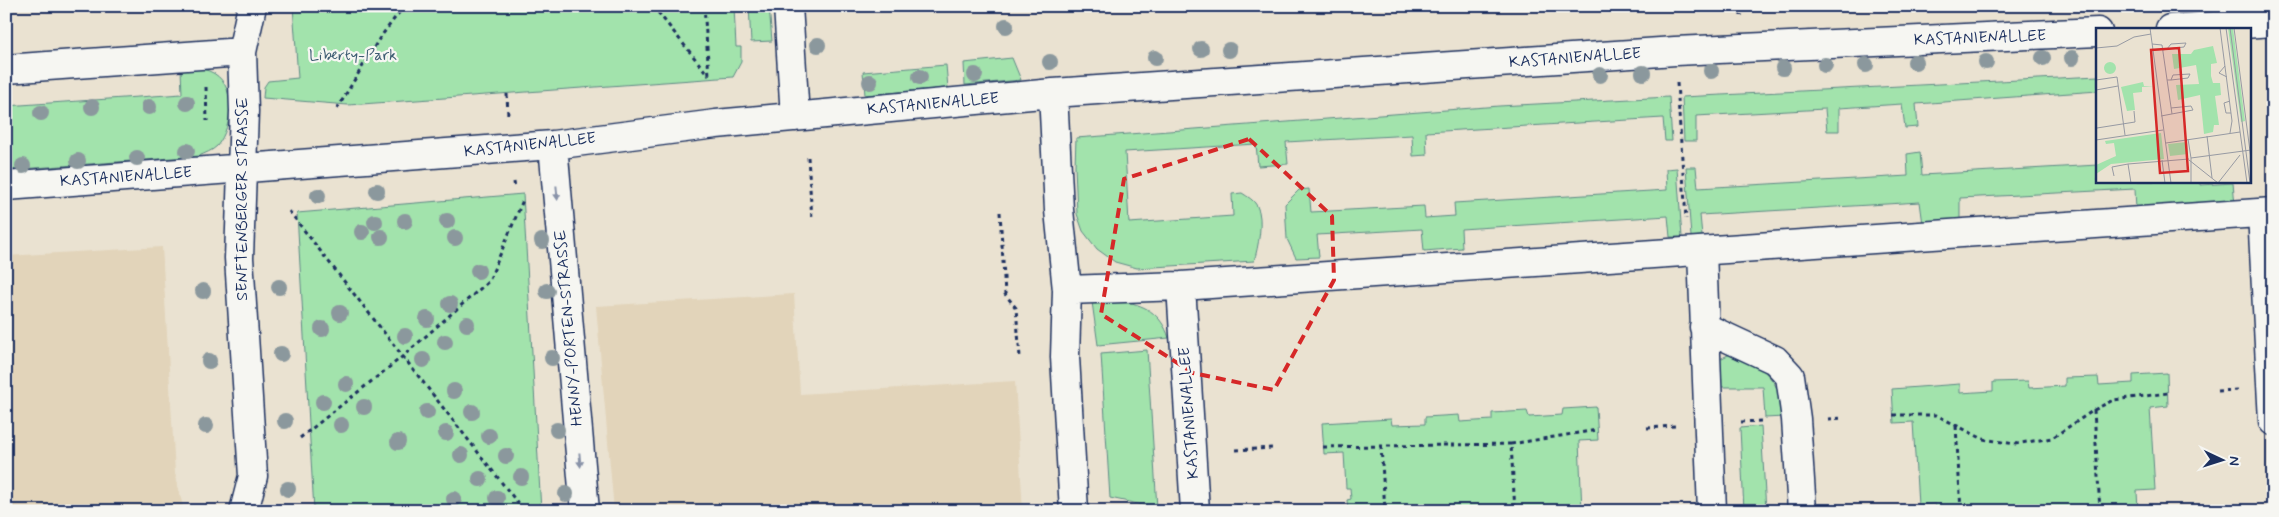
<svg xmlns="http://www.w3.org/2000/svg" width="2279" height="517" font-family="Mynerve,sans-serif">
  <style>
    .built { fill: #e2d4ba }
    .green { fill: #a2e3ac; stroke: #5e8985 }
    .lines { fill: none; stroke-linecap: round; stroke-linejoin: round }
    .minor-casing { stroke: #1b2f5e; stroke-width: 31 }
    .path { stroke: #1b2f5e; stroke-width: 3; stroke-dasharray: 4 4; stroke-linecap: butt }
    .minor { stroke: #f6f6f2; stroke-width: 28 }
    .tree { fill: #8b989d }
    .oneway { fill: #8892a8 }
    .marked { fill: none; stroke: #d62828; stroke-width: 4; stroke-dasharray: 10 6; stroke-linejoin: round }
    .labels { text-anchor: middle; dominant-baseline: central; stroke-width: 4.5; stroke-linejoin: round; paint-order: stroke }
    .street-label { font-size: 16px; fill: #1b2f5e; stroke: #f6f6f2 }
    .park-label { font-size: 16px; fill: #3d5c72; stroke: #f6f6f2 }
    .inset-road { fill: none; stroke: #979aa3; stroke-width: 1 }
    .view { fill: #d62828; fill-opacity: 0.15; stroke: #d62828; stroke-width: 2.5 }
    .inset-edge { fill: none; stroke: #1b2f5e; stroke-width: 2.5 }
  </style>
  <rect width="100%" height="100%" fill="#eae2d1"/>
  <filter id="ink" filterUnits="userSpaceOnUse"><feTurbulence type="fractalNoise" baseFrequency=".02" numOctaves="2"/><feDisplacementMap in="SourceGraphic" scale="10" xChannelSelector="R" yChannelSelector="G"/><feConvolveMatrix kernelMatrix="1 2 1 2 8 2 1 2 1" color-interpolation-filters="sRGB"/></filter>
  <g filter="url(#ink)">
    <path class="built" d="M 162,247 L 175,473 L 184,511 L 6,511 L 6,256 Z
      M 794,294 L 800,394 L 1015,381 L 1023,511 L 614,511 L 596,306 Z"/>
    <path class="green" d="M 293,6 L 734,6 L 736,47 L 741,47 L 741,62 L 733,77 L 348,105 L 263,98 L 264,87 L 268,81 L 298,78 Z
      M 749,6 L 769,6 L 772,41 L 751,42 Z
      M 1012,58 L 1021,80 L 965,85 L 964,63 Z
      M 946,65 L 948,88 L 865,95 L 863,72 Z
      M 181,69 C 190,70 201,68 209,71 C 238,82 233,126 217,146 C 212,151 205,153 199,156 L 6,170 L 6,106 L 182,94 Z
      M 2098,76 L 2098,91 L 1916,104 L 1918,127 L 1905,128 L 1902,104 L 1839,108 L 1839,131 L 1827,131 L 1825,109 L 1696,116 L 1696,141 L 1684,141 L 1682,97 Z
      M 1669,97 L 1672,141 L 1665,141 L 1663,118 L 1426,132 L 1427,155 L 1413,156 L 1412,135 L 1286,142 L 1288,164 L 1258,166 L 1256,144 L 1125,152 L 1129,223 L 1233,216 L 1232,194 L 1242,193 C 1248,197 1254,200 1257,206 C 1264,219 1258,248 1254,261 L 1137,268 L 1115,262 L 1097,249 L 1083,231 L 1077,214 L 1075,166 L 1076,138 L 1499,106 Z
      M 1920,152 L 1922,175 L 2098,165 L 2098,181 L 2200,181 L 2200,185 L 2233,183 L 2235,205 L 2136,210 L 2135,189 L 1960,198 L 1960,222 L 1923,224 L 1920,202 L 1700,215 L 1702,236 L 1691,237 L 1686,167 L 1696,167 L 1698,188 L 1908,176 L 1907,154 Z
      M 1677,168 L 1682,237 L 1670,237 L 1668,216 L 1461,229 L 1462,248 L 1424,251 L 1422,229 L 1317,235 L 1319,257 L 1296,258 L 1287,239 L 1285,204 L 1299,190 L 1309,189 L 1311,212 L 1424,206 L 1425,218 L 1455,216 L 1454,203 L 1667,190 L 1666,169 Z
      M 523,194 L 541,511 L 314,511 L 297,213 Z
      M 1120,301 C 1144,304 1161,313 1169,338 L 1098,345 L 1092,302 Z
      M 1147,350 L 1157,508 L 1110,498 L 1101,354 Z
      M 1737,353 C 1766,369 1781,382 1784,417 L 1765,418 L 1763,387 L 1715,387 L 1718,360 L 1728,355 Z
      M 2167,373 L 2168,406 L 2150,408 L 2155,490 L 2137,491 L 2138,511 L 1935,511 L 1935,504 L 1918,505 L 1913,422 L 1894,423 L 1892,389 L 1960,384 L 1960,393 L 1993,391 L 1993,382 L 2028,381 L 2029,388 L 2065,386 L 2065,378 L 2098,377 L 2099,385 L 2133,383 L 2133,375 Z
      M 1596,407 L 1598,440 L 1579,441 L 1582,511 L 1348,511 L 1347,500 L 1351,499 L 1350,488 L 1346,488 L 1344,453 L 1324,454 L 1322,423 L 1391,419 L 1392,425 L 1425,424 L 1425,417 L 1459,415 L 1460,422 L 1492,420 L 1492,413 L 1527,411 L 1529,417 L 1562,415 L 1563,409 Z
      M 1761,426 L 1766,511 L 1744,511 L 1740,428 Z"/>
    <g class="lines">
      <g class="minor-casing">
        <path id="minor" d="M 788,6 L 795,117
          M 2170,29 L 2273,22
          M 6,69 L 242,52
          M 1053,93 L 1059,210 L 1067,290 L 1065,357 L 1074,511
          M 553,145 L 585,511
          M 6,186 L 553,145 L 716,124 L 1053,93 L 1675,51 L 2098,32
          M 2262,213 L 2273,421
          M 1702,251 L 1712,511
          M 1181,286 L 1195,511
          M 1067,290 L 1181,286 L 2273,212
          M 1704,327 L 1775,360 L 1790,376 L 1796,419 L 1802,511
          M 244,511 L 253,476 L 239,258 L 244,111 L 242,52 L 252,6"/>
      </g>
      <path class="path" d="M 653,6 L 709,76
        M 704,6 L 709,75
        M 1741,6 L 1741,16
        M 1677,83 L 1686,219
        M 206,87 L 207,121
        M 507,94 L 508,116
        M 337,109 L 379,39 L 404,6
        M 808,157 L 812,219
        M 514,182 L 515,189
        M 289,211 L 524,511
        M 1000,212 L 1005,294 L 1016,308 L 1020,357
        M 2217,391 L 2238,390
        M 2094,410 L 2113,400 L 2168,393
        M 1893,415 L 1936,415 L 1983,439 L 2015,444 L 2052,438 L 2094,410 L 2100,511
        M 1828,419 L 1843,418
        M 1741,422 L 1762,421
        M 1956,426 L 1961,511
        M 1647,428 L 1675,426
        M 300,438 L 402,357 L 489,281 L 523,200
        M 1511,444 L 1597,430
        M 1381,446 L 1385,511
        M 1323,447 L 1511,444 L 1515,511
        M 1236,450 L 1273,448
        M 1228,506 L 1240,506"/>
      <use href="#minor" class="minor"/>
    </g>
    <g class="tree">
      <circle cx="1006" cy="26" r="8"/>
      <circle cx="818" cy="45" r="8"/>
      <circle cx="1201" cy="49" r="8"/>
      <circle cx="1229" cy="50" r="8"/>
      <circle cx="1155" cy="58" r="8"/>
      <circle cx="2043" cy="58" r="8"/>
      <circle cx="2072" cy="58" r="8"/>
      <circle cx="1050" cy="62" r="8"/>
      <circle cx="1915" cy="62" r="8"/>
      <circle cx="1986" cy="62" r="8"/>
      <circle cx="1825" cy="65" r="8"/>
      <circle cx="1866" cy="65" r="8"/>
      <circle cx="1783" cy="68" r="8"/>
      <circle cx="1711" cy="71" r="8"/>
      <circle cx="1643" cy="73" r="8"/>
      <circle cx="975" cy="75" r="8"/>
      <circle cx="1600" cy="75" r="8"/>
      <circle cx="920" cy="77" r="8"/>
      <circle cx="870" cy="82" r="8"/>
      <circle cx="187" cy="103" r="8"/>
      <circle cx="92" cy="107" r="8"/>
      <circle cx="149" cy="107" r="8"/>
      <circle cx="41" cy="113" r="8"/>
      <circle cx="187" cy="151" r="8"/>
      <circle cx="137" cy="158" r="8"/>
      <circle cx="78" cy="161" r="8"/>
      <circle cx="23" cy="166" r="8"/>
      <circle cx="377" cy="191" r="8"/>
      <circle cx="318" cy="196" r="8"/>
      <circle cx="405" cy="221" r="8"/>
      <circle cx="447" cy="221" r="8"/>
      <circle cx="375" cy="222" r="8"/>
      <circle cx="362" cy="232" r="8"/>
      <circle cx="381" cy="237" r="8"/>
      <circle cx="455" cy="238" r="8"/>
      <circle cx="542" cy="241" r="8"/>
      <circle cx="478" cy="271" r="8"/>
      <circle cx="279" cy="287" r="8"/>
      <circle cx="203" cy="291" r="8"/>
      <circle cx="547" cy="291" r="8"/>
      <circle cx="450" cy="304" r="8"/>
      <circle cx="340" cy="313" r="8"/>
      <circle cx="427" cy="319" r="8"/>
      <circle cx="467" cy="324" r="8"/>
      <circle cx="322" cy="329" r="8"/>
      <circle cx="405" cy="336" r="8"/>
      <circle cx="445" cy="342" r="8"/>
      <circle cx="281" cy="354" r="8"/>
      <circle cx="552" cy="358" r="8"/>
      <circle cx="423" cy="360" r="8"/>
      <circle cx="209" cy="361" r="8"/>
      <circle cx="346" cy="384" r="8"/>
      <circle cx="454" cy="391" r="8"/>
      <circle cx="323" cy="402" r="8"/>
      <circle cx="364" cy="407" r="8"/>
      <circle cx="427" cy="412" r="8"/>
      <circle cx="472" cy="412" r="8"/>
      <circle cx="285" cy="421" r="8"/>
      <circle cx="341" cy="425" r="8"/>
      <circle cx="206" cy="426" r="8"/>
      <circle cx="557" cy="430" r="8"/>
      <circle cx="446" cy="433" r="8"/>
      <circle cx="489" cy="436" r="8"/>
      <circle cx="398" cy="442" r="8"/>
      <circle cx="461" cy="455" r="8"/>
      <circle cx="506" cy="456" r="8"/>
      <circle cx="521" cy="477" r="8"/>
      <circle cx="480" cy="479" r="8"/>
      <circle cx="288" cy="489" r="8"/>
      <circle cx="566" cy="494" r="8"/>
      <circle cx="497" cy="498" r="8"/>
      <circle cx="454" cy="499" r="8"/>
    </g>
    <defs><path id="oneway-solid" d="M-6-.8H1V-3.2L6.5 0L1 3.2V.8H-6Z" transform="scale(1.25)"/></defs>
    <g class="oneway">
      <use href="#oneway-solid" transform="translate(557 193) rotate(85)"/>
      <use href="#oneway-solid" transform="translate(580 460) rotate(85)"/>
    </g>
  </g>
  <path class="marked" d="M 1249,139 L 1332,216 L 1334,280 L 1274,390 L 1193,373 L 1101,314 L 1124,179 Z"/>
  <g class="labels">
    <g class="street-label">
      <text transform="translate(1980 38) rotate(-2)">KASTANIENALLEE</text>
      <text transform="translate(1575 58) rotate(-4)">KASTANIENALLEE</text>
      <text transform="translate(933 104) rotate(-5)">KASTANIENALLEE</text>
      <text transform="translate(530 145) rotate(-6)">KASTANIENALLEE</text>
      <text transform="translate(126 177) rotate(-4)">KASTANIENALLEE</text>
      <text transform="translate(242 199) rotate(-90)">SENFTENBERGER STRASSE</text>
      <text transform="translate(569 328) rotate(-95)">HENNY-PORTEN-STRASSE</text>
      <text transform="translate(1189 413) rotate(-94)">KASTANIENALLEE</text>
    </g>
    <g class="park-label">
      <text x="353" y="55">Liberty-Park</text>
    </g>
  </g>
  <g transform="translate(2096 28)">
    <rect width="155" height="155" fill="#eae2d1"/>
    <path d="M 132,0 L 137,0 L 149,93 L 145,94 ZM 117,18 L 121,35 L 115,36 L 115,48 L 117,55 L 124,55 L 125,67 L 119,68 L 123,97 L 118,97 L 117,104 L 108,106 L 104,67 L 82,72 L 80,57 L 103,56 L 100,37 L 78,41 L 76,26 L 95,26 L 98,22 ZM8 40a6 6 0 1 1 12 0a6 6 0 1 1-12 0ZM 47,54 L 48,58 L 58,58 L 46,59 L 46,64 L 37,65 L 39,82 L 31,83 L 25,59 ZM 65,105 L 68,131 L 15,136 L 0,146 L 0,137 L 20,128 L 18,115 L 10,116 L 9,113 ZM 91,114 L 92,126 L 74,128 L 72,116 Z" fill="#a2e3ac"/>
    <path class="inset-road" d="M 54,0 L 75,155M 124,0 L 136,93 L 134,105M 130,0 L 151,155M 134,0 L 154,155M 138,0 L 155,131M 56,16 L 66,17 L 76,86M 0,20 L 21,18 L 38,9 L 55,6M 67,22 L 71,21 L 88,19 L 90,15 L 75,16 L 71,21M 129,38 L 123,45 L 131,49M 0,52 L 21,49 L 29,107M 71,52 L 75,52 L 92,50 L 94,46 L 77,47 L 75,52M 0,62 L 22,58M 134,73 L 128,75 L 130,85 L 135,85M 65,88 L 97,82 L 95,78 L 75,80M 1,100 L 39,94 L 38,83M 111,108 L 116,150M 92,111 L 95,130M 0,112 L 67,102M 70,115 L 144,104M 66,132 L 69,155M 93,132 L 122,155M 18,148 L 16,139 L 32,136M 35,155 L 32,136 L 93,131M 95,155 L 95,130 L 155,122M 122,155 L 144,127"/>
    <path class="view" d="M 83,20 L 92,143 L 64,145 L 55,22 Z"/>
    <rect width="155" height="155" class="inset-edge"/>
  </g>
  <rect width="2279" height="517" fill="none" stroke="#f6f6f2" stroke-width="25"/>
  <rect x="12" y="12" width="2254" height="492" fill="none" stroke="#1b2f5e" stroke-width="2" filter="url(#ink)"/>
  <g transform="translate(2222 460) rotate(94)" stroke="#f6f6f2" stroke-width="4" paint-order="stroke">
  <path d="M0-4L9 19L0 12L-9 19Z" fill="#1b2f5e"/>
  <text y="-8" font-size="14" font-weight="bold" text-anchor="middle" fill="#1b2f5e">N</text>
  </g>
</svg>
